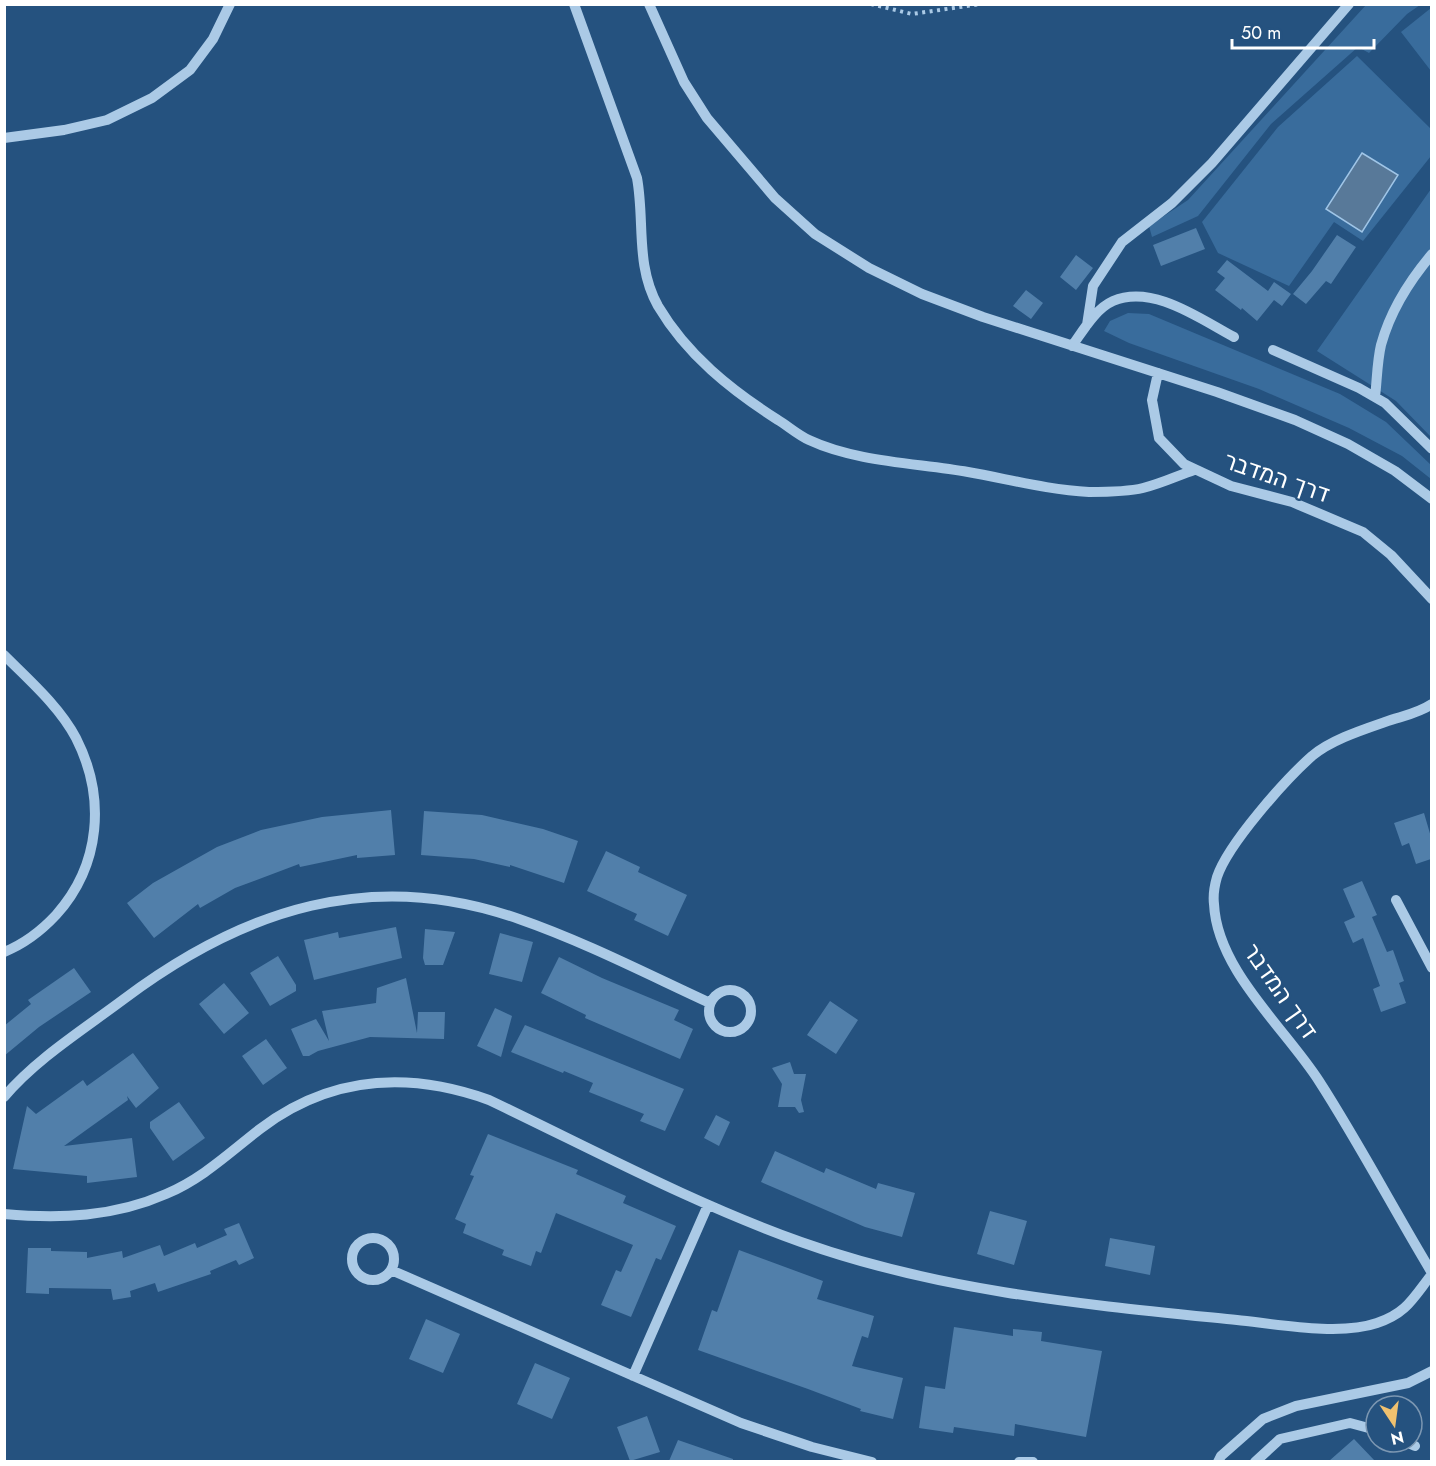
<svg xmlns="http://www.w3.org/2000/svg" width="1436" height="1466" font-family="Jost,Heebo,sans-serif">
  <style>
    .green { fill: #396c9c }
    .water { fill: #587999; stroke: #9fc5e7; stroke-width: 1.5 }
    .building { fill: #517faa }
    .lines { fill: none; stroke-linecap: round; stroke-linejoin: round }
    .path { stroke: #abcae6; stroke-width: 4; stroke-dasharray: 3 4.5; stroke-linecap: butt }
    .minor { stroke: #abcae6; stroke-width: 10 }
    .labels { text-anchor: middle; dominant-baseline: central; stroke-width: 4.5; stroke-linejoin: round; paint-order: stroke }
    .street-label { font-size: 24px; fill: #fff; stroke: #25527f }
  </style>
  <rect width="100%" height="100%" fill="#25527f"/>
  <path class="green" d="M 1366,5 L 1420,5 L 1407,14 L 1369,53 L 1358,47 L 1271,124 L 1198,216 L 1152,237 L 1149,226 L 1188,200 Z
    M 1431,8 L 1431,71 L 1401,32 Z
    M 1357,56 L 1431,129 L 1431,156 L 1363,241 L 1334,222 L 1289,286 L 1218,253 L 1202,222 L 1278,127 Z
    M 1431,189 L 1431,437 L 1396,401 L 1317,351 Z
    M 1128,313 L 1149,314 L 1340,394 L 1386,422 L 1431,465 L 1431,479 L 1402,456 L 1349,428 L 1259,389 L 1129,343 L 1104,331 L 1110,321 Z"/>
  <path class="water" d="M 1362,153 L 1398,175 L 1362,232 L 1326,209 Z"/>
  <path class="building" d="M 1196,228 L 1205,249 L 1161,266 L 1153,245 Z
    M 1337,235 L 1356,247 L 1331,284 L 1326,281 L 1306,304 L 1293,294 L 1312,271 Z
    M 1076,255 L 1093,268 L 1076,290 L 1060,277 Z
    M 1227,260 L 1268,291 L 1274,282 L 1291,294 L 1282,306 L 1274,300 L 1257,321 L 1242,308 L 1241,310 L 1215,290 L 1225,278 L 1217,272 Z
    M 1026,290 L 1043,303 L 1031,319 L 1013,306 Z
    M 391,810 L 395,855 L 357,858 L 357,855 L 300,867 L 299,864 L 235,888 L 200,908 L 198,904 L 154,938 L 127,903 L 153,883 L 217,847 L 261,830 L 322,817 Z
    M 424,811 L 482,815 L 543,829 L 578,841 L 564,883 L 510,865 L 510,867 L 474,859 L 421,855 Z
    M 1424,813 L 1431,837 L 1431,859 L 1416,864 L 1409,843 L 1402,846 L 1394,823 Z
    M 606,851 L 640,867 L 638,872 L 687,895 L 668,936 L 634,920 L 637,914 L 587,891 Z
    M 1362,881 L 1377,915 L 1372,917 L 1387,952 L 1393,950 L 1404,981 L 1399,983 L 1406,1003 L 1381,1012 L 1373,989 L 1380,986 L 1363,938 L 1353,943 L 1344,922 L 1355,917 L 1343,889 Z
    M 396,927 L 402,958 L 314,980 L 304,940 L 338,932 L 339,938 Z
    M 425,929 L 455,932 L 443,965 L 425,965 L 423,958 Z
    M 500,933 L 533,942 L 522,982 L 489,974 Z
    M 278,956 L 296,985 L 296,991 L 270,1006 L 250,973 Z
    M 559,957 L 602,978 L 679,1010 L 674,1020 L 693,1029 L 680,1059 L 585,1018 L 586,1015 L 541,993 Z
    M 74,968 L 91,992 L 39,1027 L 4,1056 L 4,1026 L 31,1004 L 28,1000 Z
    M 406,978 L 417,1033 L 418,1012 L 445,1012 L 444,1039 L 370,1037 L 318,1051 L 309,1056 L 303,1056 L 291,1029 L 316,1019 L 329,1041 L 322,1011 L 376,1003 L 377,988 Z
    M 224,983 L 249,1013 L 224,1034 L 199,1004 Z
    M 830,1001 L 858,1020 L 836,1054 L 807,1035 Z
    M 495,1008 L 512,1016 L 501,1057 L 477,1046 Z
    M 525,1025 L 684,1089 L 665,1131 L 640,1121 L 644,1114 L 589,1092 L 593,1083 L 564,1071 L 563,1073 L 511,1052 Z
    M 266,1039 L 287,1068 L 263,1085 L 242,1056 Z
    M 133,1053 L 159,1088 L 136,1108 L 127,1096 L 128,1100 L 64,1146 L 132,1138 L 137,1177 L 87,1183 L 87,1176 L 13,1169 L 27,1106 L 36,1114 L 83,1080 L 87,1086 Z
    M 790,1062 L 794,1074 L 806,1074 L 801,1100 L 804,1112 L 799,1113 L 795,1107 L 778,1107 L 782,1084 L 772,1068 Z
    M 179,1102 L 205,1138 L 173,1161 L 150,1128 L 150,1122 Z
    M 716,1115 L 730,1122 L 719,1146 L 704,1138 Z
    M 488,1134 L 578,1170 L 576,1174 L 626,1196 L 623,1203 L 676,1226 L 661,1260 L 656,1258 L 631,1317 L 601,1305 L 616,1270 L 621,1272 L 633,1245 L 556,1213 L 541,1253 L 536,1251 L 531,1266 L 502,1255 L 504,1250 L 463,1233 L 466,1224 L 455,1219 L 474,1176 L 470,1175 Z
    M 775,1151 L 824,1173 L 826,1168 L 876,1189 L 878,1183 L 915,1193 L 902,1237 L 865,1227 L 761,1182 Z
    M 990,1211 L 1027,1221 L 1014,1265 L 977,1254 Z
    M 239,1223 L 254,1258 L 239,1265 L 236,1260 L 210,1271 L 211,1274 L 158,1292 L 155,1283 L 130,1291 L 131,1297 L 113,1300 L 111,1289 L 49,1288 L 49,1294 L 26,1293 L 28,1248 L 51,1248 L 51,1251 L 87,1252 L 87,1258 L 122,1251 L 123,1258 L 160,1245 L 164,1256 L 195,1243 L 197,1248 L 227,1235 L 224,1229 Z
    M 1110,1238 L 1155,1246 L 1150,1275 L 1105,1266 Z
    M 739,1250 L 823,1281 L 817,1299 L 874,1316 L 868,1338 L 862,1336 L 852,1366 L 903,1378 L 893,1419 L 860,1411 L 861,1409 L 808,1389 L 698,1350 L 712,1310 L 717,1312 Z
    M 426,1319 L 460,1334 L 443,1373 L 409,1359 Z
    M 954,1327 L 1013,1336 L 1013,1329 L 1042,1332 L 1041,1341 L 1102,1351 L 1086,1437 L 1015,1424 L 1014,1436 L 954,1427 L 953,1433 L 919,1428 L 925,1386 L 945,1389 Z
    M 535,1363 L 570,1378 L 552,1419 L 517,1404 Z
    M 647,1416 L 660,1452 L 630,1461 L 617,1427 Z
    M 1354,1439 L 1375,1461 L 1329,1461 Z
    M 678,1440 L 733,1459 L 733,1461 L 669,1461 Z"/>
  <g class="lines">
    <path class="path" d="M 871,4 L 912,14 L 981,4"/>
    <path class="minor" d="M 574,4 L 637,178 C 645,221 635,265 658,306 C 687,355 731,390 778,420 C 788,426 798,435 809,440 C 856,462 917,463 968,472 C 1008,479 1048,490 1089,492 C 1105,492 1127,492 1143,488 C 1160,484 1177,476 1194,470
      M 649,4 L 684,82 L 707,118 L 775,198 L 815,234 L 869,268 L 922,294 L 983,317 L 1217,392 L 1295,420 L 1348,444 L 1395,471 L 1432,499
      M 4,138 L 64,130 L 107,120 L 152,98 L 190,70 L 213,39 L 230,4
      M 1087,325 L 1093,286 L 1122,242 L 1172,203 L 1212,163 L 1349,4
      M 1072,346 C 1083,331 1095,309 1113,301 C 1153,284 1200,319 1234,337
      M 1273,350 L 1359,388 L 1385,403 L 1432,449
      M 1158,373 L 1152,400 L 1159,438 L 1184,464 L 1231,486 L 1292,502 L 1363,532 L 1391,555 L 1432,599
      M 1375,397 C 1377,381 1377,362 1381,345 C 1390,312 1410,280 1432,254
      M 4,655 C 29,680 59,706 76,738 C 106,797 101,865 56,915 C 42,930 24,944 4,952
      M 1432,704 C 1417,714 1402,716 1385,722 C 1362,730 1331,740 1312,756 C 1285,780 1228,844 1217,877 C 1215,884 1213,896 1214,904 C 1217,970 1285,1028 1319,1081 C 1359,1143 1394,1210 1432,1273
      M 1396,900 L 1432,968
      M709 1011a21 21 0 1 1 42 0a21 21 0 1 1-42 0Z
      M 4,1097 C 36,1059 84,1029 124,999 C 244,909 372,867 519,919 C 585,942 647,974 710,1003
      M 4,1214 C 60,1219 114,1217 166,1194 C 202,1179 229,1153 260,1129 C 330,1076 408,1071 489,1100 C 592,1149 694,1204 801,1242 C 941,1292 1090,1305 1237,1320 C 1276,1324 1340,1336 1377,1323 C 1407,1313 1413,1298 1432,1274
      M352 1259a21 21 0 1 1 42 0a21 21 0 1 1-42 0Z
      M 391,1270 L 741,1423 L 812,1447 L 872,1462
      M 633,1376 L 708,1205
      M 1406,1442 L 1415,1446
      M 1019,1462 L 1033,1462
      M 1218,1462 L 1221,1456 L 1263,1419 L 1296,1406 L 1408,1383 L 1432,1371
      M 1255,1462 L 1280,1439 L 1350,1423 L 1376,1430"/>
  </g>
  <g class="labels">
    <g class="street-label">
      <text transform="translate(1277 477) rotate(19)">דרך המדבר</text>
      <text transform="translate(1281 991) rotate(55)">דרך המדבר</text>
    </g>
  </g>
  <rect width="1436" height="1466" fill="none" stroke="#ffffff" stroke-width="12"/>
  <g transform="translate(1394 1424) rotate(167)"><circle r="28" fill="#25527f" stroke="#7c97b2" stroke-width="1.5"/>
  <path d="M0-4.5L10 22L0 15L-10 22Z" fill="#f0c16f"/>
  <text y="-9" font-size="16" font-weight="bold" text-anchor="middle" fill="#ffffff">N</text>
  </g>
  <path d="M1232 39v9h142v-9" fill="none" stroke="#ffffff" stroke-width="3"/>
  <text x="1241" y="39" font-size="18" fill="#ffffff" stroke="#25527f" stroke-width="4.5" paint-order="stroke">50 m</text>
</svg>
